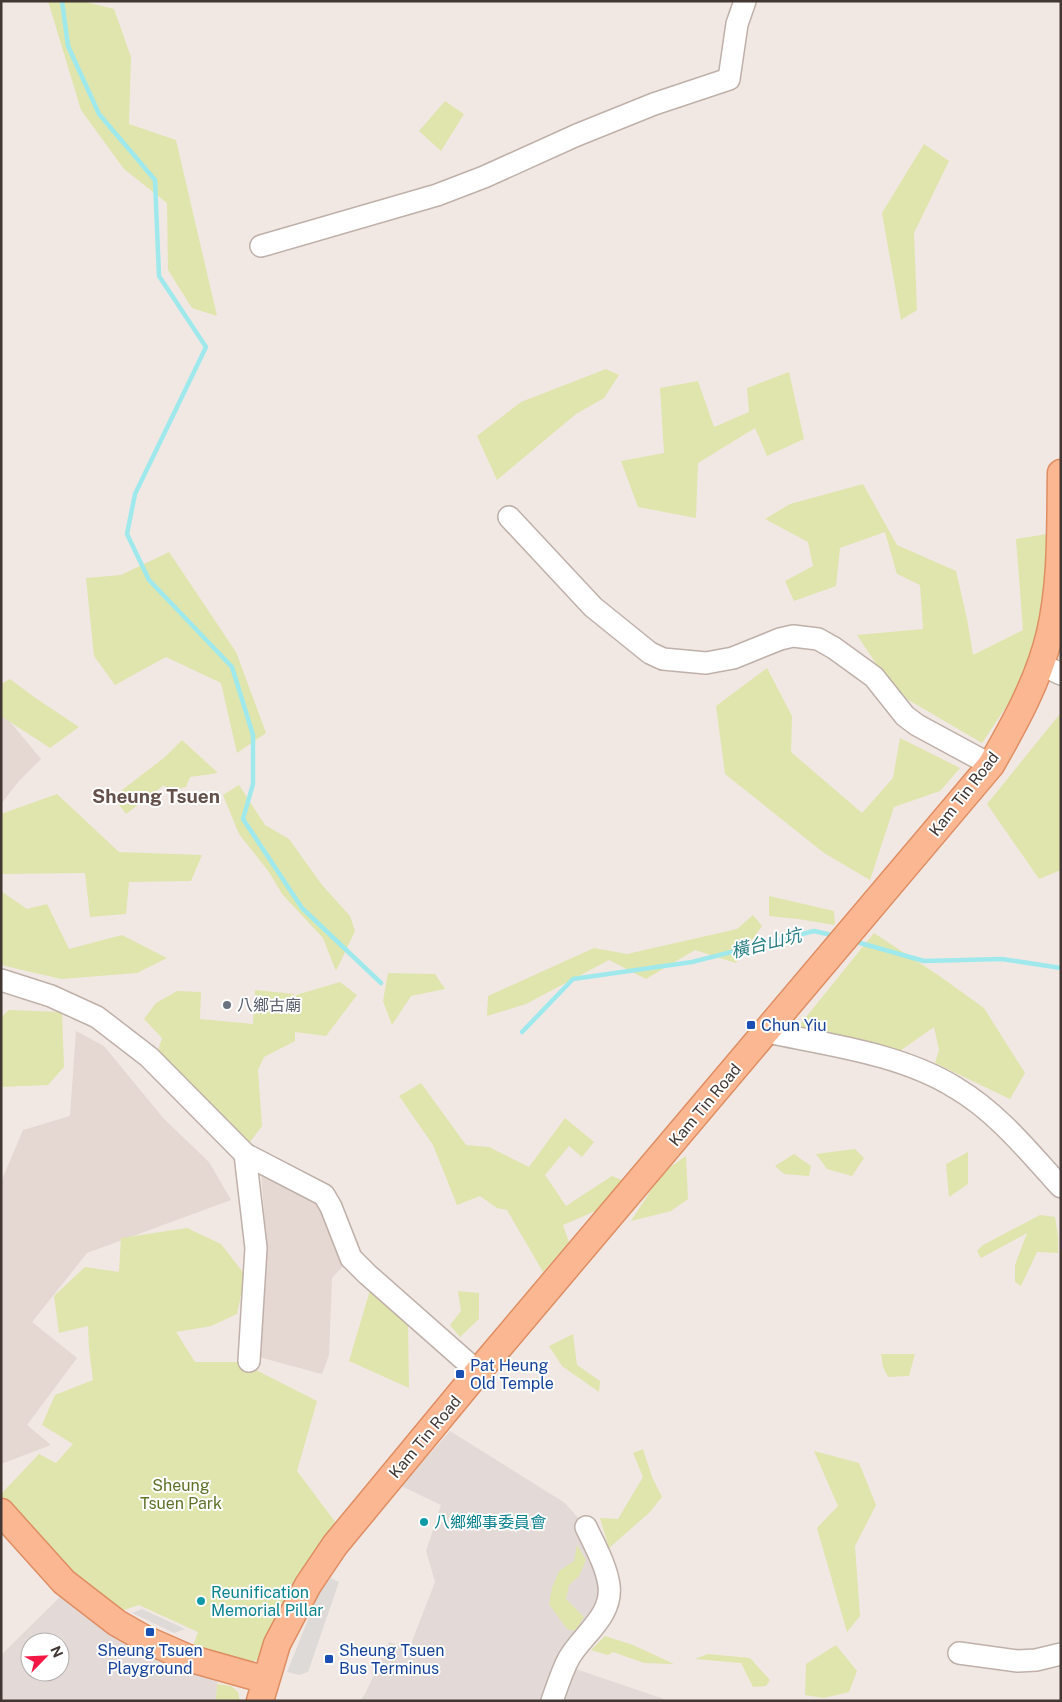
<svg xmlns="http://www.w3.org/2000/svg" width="1062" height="1702" font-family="'Public Sans','Noto Sans TC',sans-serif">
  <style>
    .residential { fill: #e5d7d1 }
    .industrial { fill: #e3dad8; fill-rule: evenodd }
    .green { fill: #dfe5ac }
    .parking { fill: #dedad8 }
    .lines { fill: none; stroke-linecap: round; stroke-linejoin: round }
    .stream { stroke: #9fe9ed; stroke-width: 4.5 }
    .minor-casing { stroke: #bfb0a9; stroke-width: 24 }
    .major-casing { stroke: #df8d62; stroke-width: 29 }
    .minor { stroke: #fff; stroke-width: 21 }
    .major { stroke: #fbb791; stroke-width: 26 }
    .worship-dot { fill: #6b7280; stroke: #fff; stroke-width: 2 }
    .transit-dot { fill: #1a4fb4; stroke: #fff; stroke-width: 2 }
    .culture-dot { fill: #0f9aa8; stroke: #fff; stroke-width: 2 }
    .labels { text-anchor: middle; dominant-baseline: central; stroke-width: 4; stroke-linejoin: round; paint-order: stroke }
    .street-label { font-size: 16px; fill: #423733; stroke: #fff }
    .worship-label { font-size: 16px; fill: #5b616d; stroke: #fff; text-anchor: start }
    .transit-label { font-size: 16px; fill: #164399; stroke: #fff; text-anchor: start }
    .park-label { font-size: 16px; fill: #5e7229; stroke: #fff }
    .culture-label { font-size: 16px; fill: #0d838f; stroke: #fff; text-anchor: start }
    .water-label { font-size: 18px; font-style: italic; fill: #297e84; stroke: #fff }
    .quarter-label { font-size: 19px; font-weight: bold; fill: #65514b; stroke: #fff }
  </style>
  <rect width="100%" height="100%" fill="#f1e8e3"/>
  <path class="residential" d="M 1,717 L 6,717 L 41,759 L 19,781 L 1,804 Z
    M 76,1031 L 104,1046 L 164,1119 L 209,1162 L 231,1200 L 87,1253 L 32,1322 L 77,1358 L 27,1425 L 51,1445 L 1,1464 L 1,1182 L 23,1130 L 70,1116 Z
    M 261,1173 L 317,1195 L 345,1264 L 332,1278 L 329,1355 L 322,1374 L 255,1356 L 266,1237 Z"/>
  <path class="industrial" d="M 450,1431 L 565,1503 L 579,1519 L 604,1582 L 601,1605 L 547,1701 L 360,1701 L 365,1694 L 389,1642 L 409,1649 L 435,1582 L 426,1551 L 441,1505 L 401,1486 Z
    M 64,1593 L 218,1671 L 216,1701 L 1,1701 L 1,1655 ZM 30,1642 L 60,1642 L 60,1672 L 30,1672 Z
    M 570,1667 L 664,1699 L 663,1701 L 556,1701 Z"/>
  <path class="green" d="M 48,1 L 82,1 L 114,9 L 131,57 L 129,124 L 176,140 L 217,316 L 192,308 L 168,270 L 167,203 L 124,169 L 81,110 Z
    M 445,101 L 464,114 L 441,151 L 419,131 Z
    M 924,144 L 949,161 L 914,233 L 917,310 L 901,320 L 882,213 Z
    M 606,369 L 619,375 L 604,398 L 576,414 L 497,480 L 477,436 L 521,402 Z
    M 789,372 L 804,439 L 767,456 L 755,428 L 698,463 L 696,518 L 638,507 L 621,461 L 664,453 L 660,388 L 698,381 L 714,427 L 749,412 L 747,388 Z
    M 863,484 L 897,545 L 956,571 L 967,619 L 973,655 L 1023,630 L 1016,539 L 1047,534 L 1060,593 L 1032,668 L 982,743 L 895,692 L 857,635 L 923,629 L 920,585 L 897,574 L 885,532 L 840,548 L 836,586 L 794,601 L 785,581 L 813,566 L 808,542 L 765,519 L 790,504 Z
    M 169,552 L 236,652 L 266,733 L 237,753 L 221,683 L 166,657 L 115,685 L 94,656 L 86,578 L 121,575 Z
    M 767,668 L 792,716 L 791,752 L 862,813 L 893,778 L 900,738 L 960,768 L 940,791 L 894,807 L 870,880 L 824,853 L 725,774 L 716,706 Z
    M 10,679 L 34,697 L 79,727 L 50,748 L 1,716 L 1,684 Z
    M 1059,715 L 1061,717 L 1061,870 L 1039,879 L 987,804 Z
    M 182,740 L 218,773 L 190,777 L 186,787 L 167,791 L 164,785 L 126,814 L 113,797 L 165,757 Z
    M 239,785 L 265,825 L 289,839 L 322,885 L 350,916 L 355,931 L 336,971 L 323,938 L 282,894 L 269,872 L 239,834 L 223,795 Z
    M 57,794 L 119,852 L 202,855 L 191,881 L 129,882 L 126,914 L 90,917 L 85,873 L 1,874 L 1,814 Z
    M 1,891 L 27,909 L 47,904 L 69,949 L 122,935 L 167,958 L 137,973 L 61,979 L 1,965 Z
    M 769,896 L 834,911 L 835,925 L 798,919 L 769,916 Z
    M 753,915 L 762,926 L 736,963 L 695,950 L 646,979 L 609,960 L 526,1004 L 487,1016 L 488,996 L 594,948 L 627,954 L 737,929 Z
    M 874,933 L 938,975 L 984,1008 L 1025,1073 L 1010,1099 L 935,1063 L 939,1050 L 934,1027 L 897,1053 L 798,1027 Z
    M 388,973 L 435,974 L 445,989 L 411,996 L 392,1025 L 383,1001 Z
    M 340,982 L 357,995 L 326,1036 L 295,1032 L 295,1041 L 264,1057 L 258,1070 L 262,1126 L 247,1146 L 157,1054 L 162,1038 L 144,1019 L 156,1003 L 177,991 L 201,992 L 200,1019 L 253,1024 L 255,990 L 294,994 L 295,1019 L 296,995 Z
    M 9,1010 L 62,1012 L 64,1067 L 48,1085 L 1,1087 L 1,1017 Z
    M 421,1083 L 466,1145 L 489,1147 L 529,1167 L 565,1118 L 594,1142 L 582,1157 L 569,1146 L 545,1175 L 566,1206 L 612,1176 L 626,1182 L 600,1209 L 563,1225 L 569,1242 L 543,1272 L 507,1210 L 497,1208 L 480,1196 L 457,1205 L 433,1145 L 399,1096 Z
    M 855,1149 L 864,1158 L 852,1176 L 827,1169 L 816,1154 Z
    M 968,1152 L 968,1184 L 949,1197 L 946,1164 Z
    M 794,1154 L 811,1166 L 809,1176 L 784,1174 L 775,1166 Z
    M 686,1156 L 688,1199 L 671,1211 L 631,1221 L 663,1172 Z
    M 1040,1215 L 1055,1217 L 1058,1236 L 1058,1253 L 1037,1252 L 1021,1286 L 1015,1282 L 1015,1265 L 1027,1233 L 981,1258 L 977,1251 L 983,1245 Z
    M 187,1228 L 221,1244 L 245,1275 L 237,1314 L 211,1326 L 176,1332 L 195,1362 L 240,1362 L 317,1401 L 297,1471 L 336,1523 L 297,1576 L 303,1588 L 260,1660 L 240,1662 L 192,1649 L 198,1632 L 139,1605 L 121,1611 L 94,1595 L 1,1499 L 1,1494 L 39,1454 L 56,1463 L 73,1444 L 42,1425 L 55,1395 L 93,1380 L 89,1349 L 88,1326 L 59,1333 L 54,1296 L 85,1267 L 119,1272 L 121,1238 Z
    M 371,1287 L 408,1320 L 409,1388 L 349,1361 Z
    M 458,1291 L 479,1293 L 479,1319 L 460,1337 L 450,1325 L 461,1311 Z
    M 573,1334 L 577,1365 L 600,1381 L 599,1392 L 562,1366 L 549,1346 Z
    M 881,1354 L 915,1354 L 909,1376 L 888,1377 L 883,1367 Z
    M 643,1449 L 652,1477 L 662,1497 L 649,1513 L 609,1548 L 600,1518 L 618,1519 L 643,1477 L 633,1453 Z
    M 814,1451 L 859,1463 L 876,1505 L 855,1546 L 860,1616 L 847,1632 L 817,1528 L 838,1506 Z
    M 577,1545 L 586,1560 L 579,1576 L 569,1585 L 566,1599 L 584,1617 L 575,1631 L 567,1629 L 549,1604 L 552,1588 L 559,1571 L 574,1561 Z
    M 605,1636 L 633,1645 L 674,1664 L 644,1663 L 613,1652 L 608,1655 L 591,1650 Z
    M 836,1645 L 857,1671 L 849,1692 L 824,1698 L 805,1695 L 806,1664 Z
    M 708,1654 L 750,1658 L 770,1680 L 766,1686 L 753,1687 L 741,1663 L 695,1659 Z
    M 217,1684 L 231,1686 L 238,1692 L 240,1701 L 216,1701 Z"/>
  <path class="parking" d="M 331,1578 L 339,1582 L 308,1672 L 299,1675 L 287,1672 L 319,1592 Z
    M 142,1609 L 185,1629 L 174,1633 L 132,1613 Z"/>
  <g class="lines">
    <path class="stream" d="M 62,1 L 68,46 L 99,114 L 155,180 L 159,276 L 206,347 L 135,494 L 127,534 L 149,580 L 232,667 L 253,735 L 253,784 L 243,819 L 302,908 L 381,983
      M 853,941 L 924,961 L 1002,959 L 1061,968
      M 522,1032 L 573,979 L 692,962 L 814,931 L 836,936"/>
    <g class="minor-casing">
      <path id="minor" d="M 261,246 L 437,195 L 484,177 L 577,135 L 654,104 L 729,79 L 737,24 L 745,1
        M 509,517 L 593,607 L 650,653 L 663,659 L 706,663 L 733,658 L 780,639 L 793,636 L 818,639 L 834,648 L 874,677 L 905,716 L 917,725 L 991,765
        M 1040,664 L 1061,674
        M 1,980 L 51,996 L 97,1017 L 149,1057 L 245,1154 L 324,1195 L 331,1207 L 351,1258 L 367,1274 L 478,1372
        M 767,1032 C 829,1045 902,1054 956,1088 C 998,1113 1028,1151 1061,1187
        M 245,1154 L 256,1248 L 249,1361
        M 959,1653 L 1018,1661 L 1036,1660 L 1061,1654
        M 552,1701 C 557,1687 562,1671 569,1658 C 583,1634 613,1616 609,1585 C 606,1565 595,1546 586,1527"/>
    </g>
    <g class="major-casing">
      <path id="major" d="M 1,1512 L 64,1582 L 117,1623 L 147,1640 L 188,1658 L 266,1680
        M 260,1701 L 277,1644 L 308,1585 L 335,1545 L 478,1372 L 991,765 C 1015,723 1039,680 1050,633 C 1062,581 1060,526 1061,473"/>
    </g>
    <use href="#minor" class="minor"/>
    <use href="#major" class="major"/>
  </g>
  <circle class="worship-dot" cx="227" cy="1005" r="5"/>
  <g class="transit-dot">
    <rect x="746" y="1020" width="10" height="10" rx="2.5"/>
    <rect x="455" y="1369" width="10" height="10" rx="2.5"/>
    <rect x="145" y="1627" width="10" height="10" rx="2.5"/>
    <rect x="324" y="1654" width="10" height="10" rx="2.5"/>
  </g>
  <g class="culture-dot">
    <circle cx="424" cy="1522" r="5"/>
    <circle cx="201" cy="1601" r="5"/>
  </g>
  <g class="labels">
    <g class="street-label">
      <text transform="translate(964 794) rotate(-52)">Kam Tin Road</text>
      <text transform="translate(705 1105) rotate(-50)">Kam Tin Road</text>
      <text transform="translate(425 1437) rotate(-50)">Kam Tin Road</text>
    </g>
    <g class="worship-label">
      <text x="237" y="1005">八鄉古廟</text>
    </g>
    <g class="transit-label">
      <text x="761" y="1025">Chun Yiu</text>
      <text x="470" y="1365">Pat Heung<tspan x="470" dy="18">Old Temple</tspan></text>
      <text x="150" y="1650" text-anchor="middle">Sheung Tsuen<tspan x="150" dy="18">Playground</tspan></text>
      <text x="339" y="1650">Sheung Tsuen<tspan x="339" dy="18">Bus Terminus</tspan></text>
    </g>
    <g class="park-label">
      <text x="181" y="1485">Sheung<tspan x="181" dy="18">Tsuen Park</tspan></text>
    </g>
    <g class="culture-label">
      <text x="434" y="1522">八鄉鄉事委員會</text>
      <text x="211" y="1592">Reunification<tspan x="211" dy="18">Memorial Pillar</tspan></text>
    </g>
    <g class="water-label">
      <text transform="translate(766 943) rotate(-14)">橫台山坑</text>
    </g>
    <g class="quarter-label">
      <text x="156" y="796">Sheung Tsuen</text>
    </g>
  </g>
  <rect width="1062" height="1702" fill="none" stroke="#423733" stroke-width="5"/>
  <g transform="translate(45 1657) rotate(66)"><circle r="24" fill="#ffffff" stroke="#b3afad"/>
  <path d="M0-4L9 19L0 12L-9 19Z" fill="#f41744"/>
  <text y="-8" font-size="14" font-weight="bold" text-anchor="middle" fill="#423733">N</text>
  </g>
</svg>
